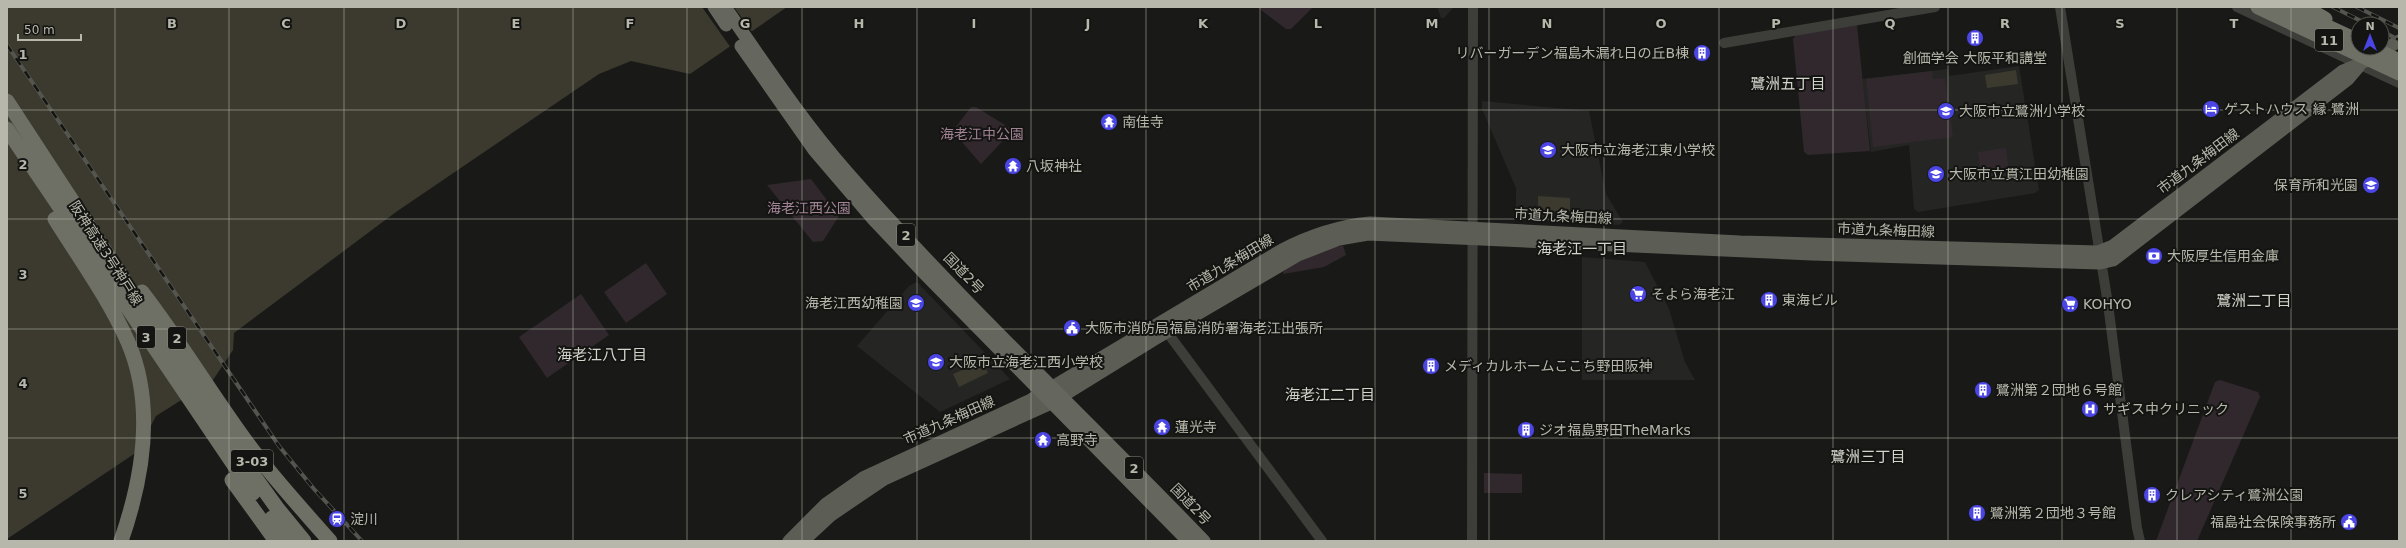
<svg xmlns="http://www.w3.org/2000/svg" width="2406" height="548" font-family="'DejaVu Sans','Noto Sans JP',sans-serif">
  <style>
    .built { fill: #252624 }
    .green { fill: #30282d }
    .water { fill: #3c3a2e }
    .pier { fill: #191917 }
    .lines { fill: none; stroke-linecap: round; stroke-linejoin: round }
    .tertiary { stroke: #3d3e39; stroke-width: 10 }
    .primary { stroke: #5c5d55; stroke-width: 13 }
    .trunk { stroke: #65665d; stroke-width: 13 }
    .motorway { stroke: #6e6f65; stroke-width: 15 }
    .rail-casing { stroke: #54554e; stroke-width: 4 }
    .rail { stroke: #141412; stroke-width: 2.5; stroke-dasharray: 8; stroke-linecap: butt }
    .motorway-bridge { stroke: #6e6f65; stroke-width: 15 }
    .grid { fill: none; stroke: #b7b8ab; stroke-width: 1; stroke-opacity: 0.55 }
    .labels { text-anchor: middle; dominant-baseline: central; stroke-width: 4; stroke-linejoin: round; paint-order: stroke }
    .shield { fill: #141412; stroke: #86877d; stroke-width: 1 }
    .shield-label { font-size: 13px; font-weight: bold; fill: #b7b8ab }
    .poi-label { font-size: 14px; fill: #b7b8ab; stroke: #141412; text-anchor: start }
    .park-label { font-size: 14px; fill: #a18395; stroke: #141412 }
    .street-label { font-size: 14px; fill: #b7b8ab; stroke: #141412 }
    .neighbourhood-label { font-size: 15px; fill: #d3d4cb; stroke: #141412 }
    .grid-label { font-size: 13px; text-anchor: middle; font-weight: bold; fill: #b7b8ab; stroke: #141412; stroke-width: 4; stroke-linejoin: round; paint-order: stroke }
  </style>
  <rect width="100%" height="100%" fill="#191917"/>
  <path class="built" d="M 1437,7 L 1454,7 L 1444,18 L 1441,18 Z
    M 2019,66 L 2039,190 L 2035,193 L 1918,212 L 1914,209 L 1909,145 L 1871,152 L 1862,79 L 1948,69 L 1949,76 Z
    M 1482,101 L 1589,111 L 1606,194 L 1623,222 L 1619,225 L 1518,220 L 1516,216 L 1516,188 L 1482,109 Z
    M 1582,257 L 1645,262 L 1669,309 L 1685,362 L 1695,380 L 1582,380 Z
    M 917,282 L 1010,379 L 940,412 L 857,346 L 909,286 Z"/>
  <path class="green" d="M 1257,7 L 1313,7 L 1291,29 L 1286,29 Z
    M 1857,25 L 1870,151 L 1808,155 L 1804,152 L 1793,39 L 1796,35 Z
    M 1932,71 L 1933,79 L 1945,78 L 1953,137 L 1873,147 L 1866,79 Z
    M 971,107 L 976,107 L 1013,130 L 981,164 L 955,134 L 955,128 Z
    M 2006,148 L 2010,178 L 1982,182 L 1978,152 Z
    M 811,179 L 839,216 L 823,241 L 813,242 L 767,185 Z
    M 1343,245 L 1346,255 L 1324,267 L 1283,274 C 1285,260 1331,248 1343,245 Z
    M 646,263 L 667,294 L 626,323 L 604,292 Z
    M 581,294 L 609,335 L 547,378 L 519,337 Z
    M 2220,380 L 2258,392 L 2260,397 L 2197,541 L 2156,541 L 2215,382 Z
    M 1484,473 L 1522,474 L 1522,493 L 1484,493 Z"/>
  <path class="water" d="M 7,7 L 787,7 L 690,74 L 631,61 L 599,74 L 396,212 L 234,333 L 233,350 L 213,380 L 156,416 L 137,452 L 7,539 Z
    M 2016,70 L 2018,84 L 1987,88 L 1985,75 Z
    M 1538,196 L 1570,198 L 1570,212 L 1538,210 Z
    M 982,361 L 988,373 L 959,387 L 953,374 Z"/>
  <path class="pier" d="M 702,7 L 734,7 L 753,33 L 731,48 Z"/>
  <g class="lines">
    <path class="tertiary" d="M 2060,7 L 2108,304 L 2137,528 L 2140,541
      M 2237,7 L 2399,83
      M 1724,43 L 1935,7
      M 1167,332 L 1322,541
      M 1472,541 L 1473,7"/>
    <path class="primary" d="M 789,541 L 826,504 L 863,478 L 1029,401 L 1282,250 C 1311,235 1338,226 1370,223 L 1740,242 L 2098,252 L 2113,246 L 2343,71 L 2360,64 L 2399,41
      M 803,541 L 831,515 L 884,479 L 1051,403 L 1153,340 L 1298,255 L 1339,239 L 1368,234 L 1812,254 L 2100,263 L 2113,260 L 2121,254 L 2348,79 L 2359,66"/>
    <path class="trunk" d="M 714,7 L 726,25
      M 725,7 C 764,63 802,121 847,172 C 960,301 1086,418 1204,541
      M 741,46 L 814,150 L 873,219 L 926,275 L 1188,541"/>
    <path class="motorway" d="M 2304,7 L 2325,19
      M 7,101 L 231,444 L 277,508 L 304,541
      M 7,129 L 253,493
      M 55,219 C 80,259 109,299 128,342 C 155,405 143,478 121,541
      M 142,292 C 180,341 211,394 248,444 C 273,478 302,509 330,541
      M 232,480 L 276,541
      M 272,518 L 290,541"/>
    <g class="rail-casing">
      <path id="rail" d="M 2333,7 L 2367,24
        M 2357,7 L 2399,28
        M 2382,31 L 2399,40
        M 7,45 L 279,446 L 314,489 L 362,541"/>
    </g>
    <use href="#rail" class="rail"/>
    <path class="motorway-bridge" d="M 2258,7 L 2399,73
      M 2285,7 L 2358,41
      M 2372,48 L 2399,61"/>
  </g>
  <path class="grid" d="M 115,7 L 115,541M 229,7 L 229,541M 344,7 L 344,541M 458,7 L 458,541M 573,7 L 573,541M 687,7 L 687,541M 802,7 L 802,541M 917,7 L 917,541M 1031,7 L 1031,541M 1146,7 L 1146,541M 1260,7 L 1260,541M 1375,7 L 1375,541M 1489,7 L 1489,541M 1604,7 L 1604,541M 1719,7 L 1719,541M 1833,7 L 1833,541M 1948,7 L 1948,541M 2062,7 L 2062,541M 2177,7 L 2177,541M 2291,7 L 2291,541M 7,110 L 2399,110M 7,219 L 2399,219M 7,329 L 2399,329M 7,438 L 2399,438"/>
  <defs>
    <g id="building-disc" transform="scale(0.9)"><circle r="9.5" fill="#4a45e3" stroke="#141412"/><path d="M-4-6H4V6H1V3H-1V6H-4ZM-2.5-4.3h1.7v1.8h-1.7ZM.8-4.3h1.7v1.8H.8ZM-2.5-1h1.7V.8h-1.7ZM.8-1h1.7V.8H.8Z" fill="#fff"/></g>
    <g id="hotel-disc" transform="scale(0.9)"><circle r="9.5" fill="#4a45e3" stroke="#141412"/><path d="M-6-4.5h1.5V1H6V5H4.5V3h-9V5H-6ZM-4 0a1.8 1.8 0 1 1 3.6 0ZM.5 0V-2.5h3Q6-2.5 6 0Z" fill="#fff"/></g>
    <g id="school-disc" transform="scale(0.9)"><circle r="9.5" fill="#4a45e3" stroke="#141412"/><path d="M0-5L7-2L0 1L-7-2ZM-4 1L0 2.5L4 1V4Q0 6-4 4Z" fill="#fff"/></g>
    <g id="temple-disc" transform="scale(0.9)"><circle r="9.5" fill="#4a45e3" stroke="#141412"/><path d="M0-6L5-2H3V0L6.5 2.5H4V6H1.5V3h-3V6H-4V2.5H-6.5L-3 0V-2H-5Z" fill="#fff"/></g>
    <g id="bank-disc" transform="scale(0.9)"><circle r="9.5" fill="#4a45e3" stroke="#141412"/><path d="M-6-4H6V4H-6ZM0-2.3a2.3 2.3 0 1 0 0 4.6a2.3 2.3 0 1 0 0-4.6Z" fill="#fff"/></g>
    <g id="supermarket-disc" transform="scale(0.9)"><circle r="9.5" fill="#4a45e3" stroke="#141412"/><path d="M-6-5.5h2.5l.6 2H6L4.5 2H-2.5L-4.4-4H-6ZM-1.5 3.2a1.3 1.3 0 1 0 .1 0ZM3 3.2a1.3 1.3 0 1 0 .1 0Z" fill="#fff"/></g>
    <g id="civic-disc" transform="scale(0.9)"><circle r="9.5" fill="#4a45e3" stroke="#141412"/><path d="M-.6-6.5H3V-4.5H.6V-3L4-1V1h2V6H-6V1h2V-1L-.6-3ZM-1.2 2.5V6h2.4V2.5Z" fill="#fff"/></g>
    <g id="hospital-disc" transform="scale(0.9)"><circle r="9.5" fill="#4a45e3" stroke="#141412"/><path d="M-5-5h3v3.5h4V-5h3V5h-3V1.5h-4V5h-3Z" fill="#fff"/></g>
    <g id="station-disc" transform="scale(0.9)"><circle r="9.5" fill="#4a45e3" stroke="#141412"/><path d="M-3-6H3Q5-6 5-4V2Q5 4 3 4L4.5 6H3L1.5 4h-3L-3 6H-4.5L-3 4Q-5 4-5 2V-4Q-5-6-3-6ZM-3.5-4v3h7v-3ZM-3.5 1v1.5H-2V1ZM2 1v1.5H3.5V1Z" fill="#fff"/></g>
  </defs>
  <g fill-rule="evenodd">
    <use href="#building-disc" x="1975" y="38"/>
    <use href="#building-disc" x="1702" y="53"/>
    <use href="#hotel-disc" x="2211" y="109"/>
    <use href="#school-disc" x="1946" y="111"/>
    <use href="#temple-disc" x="1109" y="122"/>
    <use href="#school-disc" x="1548" y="150"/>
    <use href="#temple-disc" x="1013" y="166"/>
    <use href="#school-disc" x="1936" y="174"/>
    <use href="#school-disc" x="2371" y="185"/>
    <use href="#bank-disc" x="2154" y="256"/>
    <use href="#supermarket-disc" x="1638" y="294"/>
    <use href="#building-disc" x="1769" y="300"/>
    <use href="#school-disc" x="916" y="303"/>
    <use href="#supermarket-disc" x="2070" y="304"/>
    <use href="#civic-disc" x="1072" y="328"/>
    <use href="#school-disc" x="936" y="362"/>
    <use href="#building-disc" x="1431" y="366"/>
    <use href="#building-disc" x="1983" y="390"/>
    <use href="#hospital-disc" x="2090" y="409"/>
    <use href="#temple-disc" x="1162" y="427"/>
    <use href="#building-disc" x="1526" y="430"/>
    <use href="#temple-disc" x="1043" y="440"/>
    <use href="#building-disc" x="2152" y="495"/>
    <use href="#building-disc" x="1977" y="513"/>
    <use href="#station-disc" x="337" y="519"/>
    <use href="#civic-disc" x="2349" y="522"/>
  </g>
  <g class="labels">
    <g class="shield">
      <rect x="2315" y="29" width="28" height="22" rx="3"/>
      <rect x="897" y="224" width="18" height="22" rx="3"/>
      <rect x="137" y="326" width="18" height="22" rx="3"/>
      <rect x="168" y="327" width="18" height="22" rx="3"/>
      <rect x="231" y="450" width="42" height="22" rx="3"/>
      <rect x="1125" y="457" width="18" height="22" rx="3"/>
    </g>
    <g class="shield-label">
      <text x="2329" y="40">11</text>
      <text x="906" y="235">2</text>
      <text x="146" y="337">3</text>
      <text x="177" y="338">2</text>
      <text x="252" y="461">3-03</text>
      <text x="1134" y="468">2</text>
    </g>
    <g class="poi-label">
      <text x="1689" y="53" text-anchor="end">リバーガーデン福島木漏れ日の丘B棟</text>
      <text x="1975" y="58" text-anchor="middle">創価学会 大阪平和講堂</text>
      <text x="2224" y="109">ゲストハウス 縁 鷺洲</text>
      <text x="1959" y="111">大阪市立鷺洲小学校</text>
      <text x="1122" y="122">南佳寺</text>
      <text x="1561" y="150">大阪市立海老江東小学校</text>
      <text x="1026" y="166">八坂神社</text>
      <text x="1949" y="174">大阪市立貫江田幼稚園</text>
      <text x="2358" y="185" text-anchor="end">保育所和光園</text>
      <text x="2167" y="256">大阪厚生信用金庫</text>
      <text x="1651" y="294">そよら海老江</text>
      <text x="1782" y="300">東海ビル</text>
      <text x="903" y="303" text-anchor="end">海老江西幼稚園</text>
      <text x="2083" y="304">KOHYO</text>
      <text x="1085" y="328">大阪市消防局福島消防署海老江出張所</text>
      <text x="949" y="362">大阪市立海老江西小学校</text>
      <text x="1444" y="366">メディカルホームここち野田阪神</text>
      <text x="1996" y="390">鷺洲第２団地６号館</text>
      <text x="2103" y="409">サギス中クリニック</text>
      <text x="1175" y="427">蓮光寺</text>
      <text x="1539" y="430">ジオ福島野田TheMarks</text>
      <text x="1056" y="440">高野寺</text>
      <text x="2165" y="495">クレアシティ鷺洲公園</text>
      <text x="1990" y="513">鷺洲第２団地３号館</text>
      <text x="350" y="519">淀川</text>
      <text x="2336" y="522" text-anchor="end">福島社会保険事務所</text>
    </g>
    <g class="park-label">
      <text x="982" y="134">海老江中公園</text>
      <text x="809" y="208">海老江西公園</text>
    </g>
    <g class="street-label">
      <text transform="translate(2198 161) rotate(-37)">市道九条梅田線</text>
      <text transform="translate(1563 216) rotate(3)">市道九条梅田線</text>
      <text transform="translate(1886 230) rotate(2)">市道九条梅田線</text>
      <text transform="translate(106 253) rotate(57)">阪神高速3号神戸線</text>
      <text transform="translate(1230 263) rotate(-31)">市道九条梅田線</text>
      <text transform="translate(964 273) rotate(46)">国道2号</text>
      <text transform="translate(949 420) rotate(-24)">市道九条梅田線</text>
      <text transform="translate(1191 504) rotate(46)">国道2号</text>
    </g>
    <g class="neighbourhood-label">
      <text x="1788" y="84">鷺洲五丁目</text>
      <text x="1582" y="249">海老江一丁目</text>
      <text x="2254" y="301">鷺洲二丁目</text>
      <text x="602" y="355">海老江八丁目</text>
      <text x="1330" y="395">海老江二丁目</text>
      <text x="1868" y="457">鷺洲三丁目</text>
    </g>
  </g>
  <g class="grid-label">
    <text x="172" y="28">B</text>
    <text x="286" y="28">C</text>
    <text x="401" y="28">D</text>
    <text x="516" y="28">E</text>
    <text x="630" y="28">F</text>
    <text x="745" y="28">G</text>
    <text x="859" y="28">H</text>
    <text x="974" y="28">I</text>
    <text x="1088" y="28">J</text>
    <text x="1203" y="28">K</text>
    <text x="1318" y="28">L</text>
    <text x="1432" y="28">M</text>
    <text x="1547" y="28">N</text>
    <text x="1661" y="28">O</text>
    <text x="1776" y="28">P</text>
    <text x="1890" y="28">Q</text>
    <text x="2005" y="28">R</text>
    <text x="2120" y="28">S</text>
    <text x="2234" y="28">T</text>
    <text x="23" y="59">1</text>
    <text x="23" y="169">2</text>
    <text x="23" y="279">3</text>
    <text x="23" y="388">4</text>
    <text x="23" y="498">5</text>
  </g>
  <rect width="2406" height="548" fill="none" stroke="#b7b8ab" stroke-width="16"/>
  <g transform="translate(2370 36)"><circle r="19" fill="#141412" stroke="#55564f"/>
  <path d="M0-3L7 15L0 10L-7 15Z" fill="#4a45e3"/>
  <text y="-6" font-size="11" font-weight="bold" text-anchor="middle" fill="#b7b8ab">N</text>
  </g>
  <path d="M18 34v6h63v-6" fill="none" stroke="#b7b8ab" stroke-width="2"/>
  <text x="24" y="34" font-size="12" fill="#b7b8ab" stroke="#141412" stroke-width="3" paint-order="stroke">50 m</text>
</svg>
